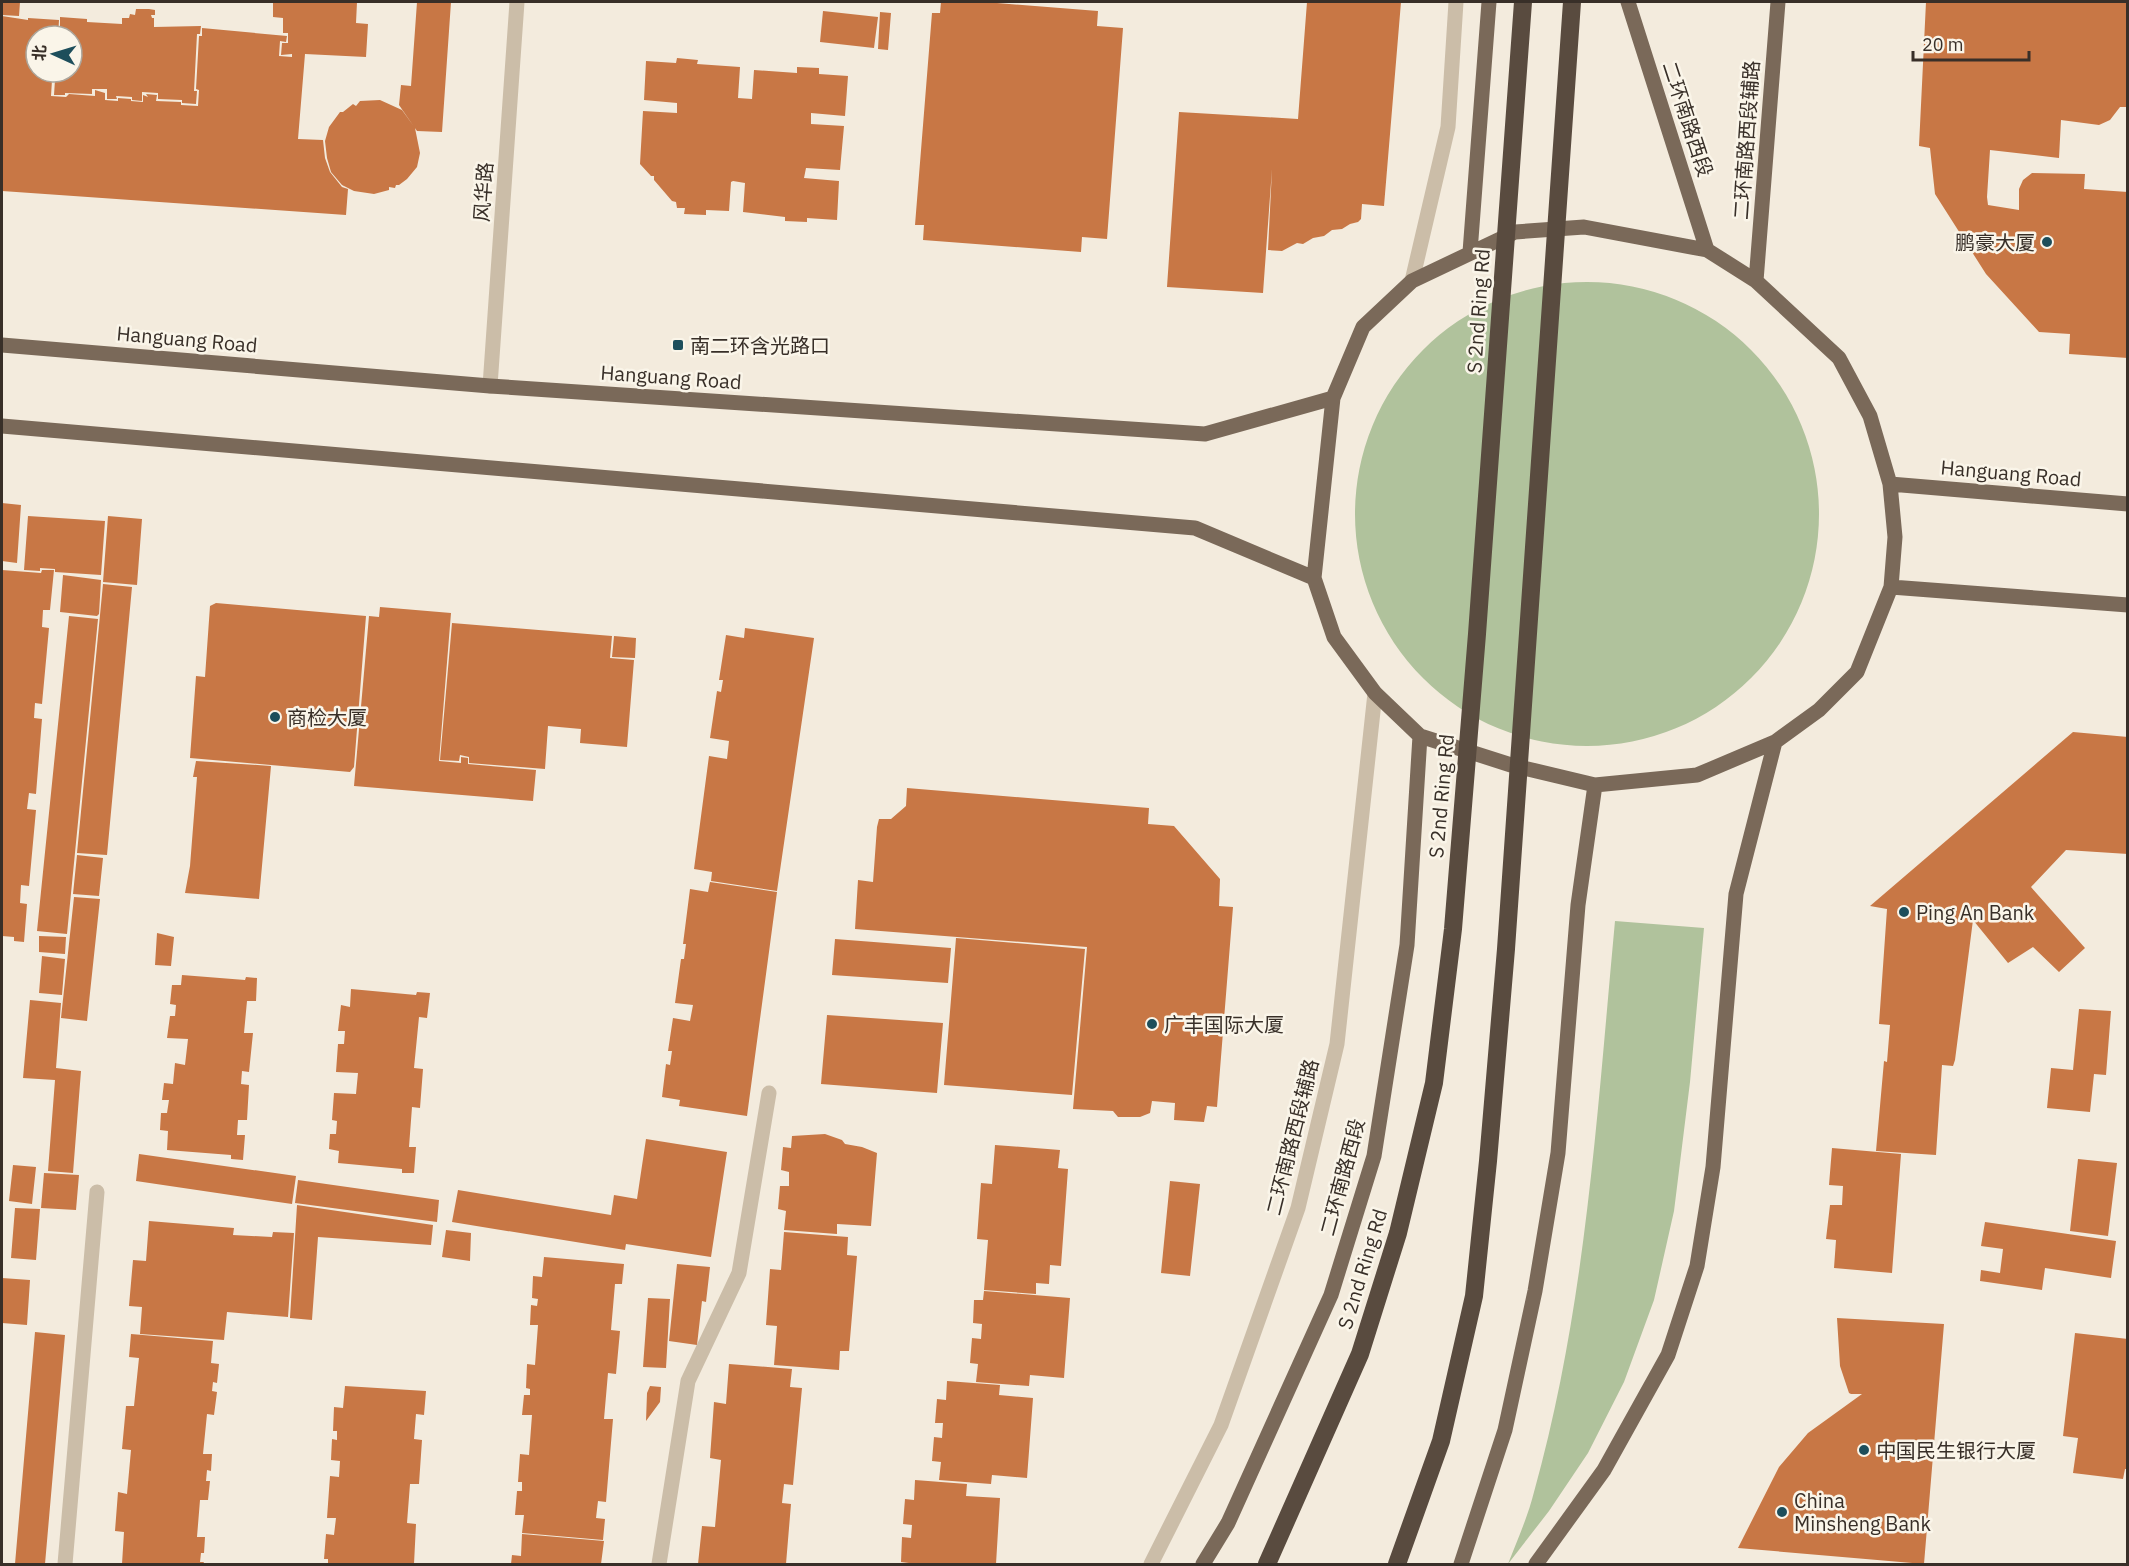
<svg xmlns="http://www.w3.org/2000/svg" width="2129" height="1566" font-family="'IBM Plex Sans','Noto Sans SC',sans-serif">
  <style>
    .green { fill: #b0c29c }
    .building { fill: #c87745 }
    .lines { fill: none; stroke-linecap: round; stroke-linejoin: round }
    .minor { stroke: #cbbda8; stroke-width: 15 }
    .major { stroke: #7a6959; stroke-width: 15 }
    .highway-bridge { stroke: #594b3f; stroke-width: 18 }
    .poi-dot { fill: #1d4e5b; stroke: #faf5e9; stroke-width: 2 }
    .labels { text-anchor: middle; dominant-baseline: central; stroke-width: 5; stroke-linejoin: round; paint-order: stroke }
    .street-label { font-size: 20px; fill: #382f28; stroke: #faf5e9 }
    .poi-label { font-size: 20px; fill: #382f28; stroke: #faf5e9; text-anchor: start }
  </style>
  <rect width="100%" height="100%" fill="#f3ebdd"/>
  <path class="green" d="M1355 514a232 232 0 1 1 464 0a232 232 0 1 1-464 0Z
    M 1615,921 L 1704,928 L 1690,1082 L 1674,1211 L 1654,1300 L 1624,1382 L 1588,1453 L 1549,1511 L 1508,1564 C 1517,1541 1528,1516 1534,1492 C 1586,1306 1597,1113 1615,921 Z"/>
  <path class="building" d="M 2,2 L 20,2 L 19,16 L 2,15 Z
    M 273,2 L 357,2 L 356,23 L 368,24 L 366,57 L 305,54 L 298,139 L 323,140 L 325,158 L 330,172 L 342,187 L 348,189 L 346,215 L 2,191 L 2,16 L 28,20 L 28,18 L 59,20 L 58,36 L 36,36 L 36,72 L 72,72 L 72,36 L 60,36 L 60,17 L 87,19 L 87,22 L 122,24 L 122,18 L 129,18 L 130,14 L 135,15 L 136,9 L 149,9 L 155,10 L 155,15 L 151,15 L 152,18 L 154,18 L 154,27 L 201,26 L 200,34 L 197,34 L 194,91 L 197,91 L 196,104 L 182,103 L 182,100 L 158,99 L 158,93 L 142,92 L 142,101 L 132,100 L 132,97 L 116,96 L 117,99 L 107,99 L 107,89 L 92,89 L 92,94 L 65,93 L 65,95 L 54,95 L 55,80 L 52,80 L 51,96 L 66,97 L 69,94 L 95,96 L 95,90 L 105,93 L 105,100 L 118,101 L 118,98 L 131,99 L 131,101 L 143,102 L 143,95 L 148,97 L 146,94 L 157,95 L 156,101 L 181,102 L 181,105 L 198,106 L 199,90 L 196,89 L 199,36 L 202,36 L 202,28 L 287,36 L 286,42 L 280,41 L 279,56 L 292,57 L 292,54 L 281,55 L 282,43 L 288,43 L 288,33 L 283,33 L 283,18 L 273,17 Z
    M 417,2 L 451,2 L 442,132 L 417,131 L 399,105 L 401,85 L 411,86 Z
    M 941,2 L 985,2 L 1098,11 L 1097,26 L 1123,28 L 1107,239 L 1082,237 L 1081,252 L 923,240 L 924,225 L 915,225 L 932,13 L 940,13 Z
    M 1307,2 L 1401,2 L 1384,206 L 1362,204 L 1361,219 L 1358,222 L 1350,224 L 1342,229 L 1332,230 L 1324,236 L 1313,238 L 1303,244 L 1297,243 L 1282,251 L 1268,250 L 1272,169 L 1263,293 L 1167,287 L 1179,112 L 1298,119 Z
    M 1926,2 L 2128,2 L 2128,107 L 2120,107 L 2110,120 L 2099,125 L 2061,120 L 2059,158 L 1990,150 L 1987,197 L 1988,205 L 2019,210 L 2019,189 L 2023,180 L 2032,173 L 2085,174 L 2084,189 L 2128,192 L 2128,358 L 2069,354 L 2070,334 L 2039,332 L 1986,274 L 1935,194 L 1930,148 L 1919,146 Z
    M 823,11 L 878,17 L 874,48 L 820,42 Z
    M 880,12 L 891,13 L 888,50 L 878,49 Z
    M 677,58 L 698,60 L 697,64 L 740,67 L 738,98 L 752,99 L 754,70 L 797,73 L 797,67 L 819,68 L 819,74 L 848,76 L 845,116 L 811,113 L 811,124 L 844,126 L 840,170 L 806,168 L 804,178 L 839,181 L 837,220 L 807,218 L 807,222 L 785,221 L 785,217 L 743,212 L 745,183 L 733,181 L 731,182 L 729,211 L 706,210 L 706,215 L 684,214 L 685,208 L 677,208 L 676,202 L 672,201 L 654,180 L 654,176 L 651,176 L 640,164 L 643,111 L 677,113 L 677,103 L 644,100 L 646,61 L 676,63 Z
    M 380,100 L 402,110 L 415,128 L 420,153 L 417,167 L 407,179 L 399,185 L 396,185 L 395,188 L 389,187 L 389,190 L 374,194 L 354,191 L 342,185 L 331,172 L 327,158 L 325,141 L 329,127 L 340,112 L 343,112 L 353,104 L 356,106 L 360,101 Z
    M 2,503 L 21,505 L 17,563 L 2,561 Z
    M 28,516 L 105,521 L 101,575 L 55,572 L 55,569 L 40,568 L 40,571 L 24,570 Z
    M 108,516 L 142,519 L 137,585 L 103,582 Z
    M 2,570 L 41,573 L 42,570 L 54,570 L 50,610 L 43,610 L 42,627 L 49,628 L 42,704 L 35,703 L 34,718 L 42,719 L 36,794 L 29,793 L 27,809 L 36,810 L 29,886 L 21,885 L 20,903 L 27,904 L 24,942 L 14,941 L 14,937 L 2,936 Z
    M 63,575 L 101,580 L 99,614 L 97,616 L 60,612 Z
    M 103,584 L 132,587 L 107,855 L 77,853 Z
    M 216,603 L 366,616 L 354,767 L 350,772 L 190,758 L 196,676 L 205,677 L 210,606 Z
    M 380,607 L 451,613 L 439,761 L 461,763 L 461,757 L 468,758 L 468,764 L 536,770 L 533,801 L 354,786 L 369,616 L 379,617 Z
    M 69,616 L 98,619 L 67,934 L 37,931 Z
    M 452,623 L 612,636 L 610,658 L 634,660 L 627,747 L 580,743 L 581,729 L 548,726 L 545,769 L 469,763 L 469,757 L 460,755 L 459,761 L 440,760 Z
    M 745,628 L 814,638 L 777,891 L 711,881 L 712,872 L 694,869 L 709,756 L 727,759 L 729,741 L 710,738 L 717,691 L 721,692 L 723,680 L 719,680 L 726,635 L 744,638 Z
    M 614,636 L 636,638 L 635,658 L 612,657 Z
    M 2073,732 L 2128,737 L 2128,854 L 2066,850 L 2031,887 L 2085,948 L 2059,972 L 2033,947 L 2008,963 L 1973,920 L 1955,1060 L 1953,1066 L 1942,1065 L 1936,1155 L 1876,1151 L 1884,1061 L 1887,1062 L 1890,1025 L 1879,1024 L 1887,909 L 1870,906 Z
    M 196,761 L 271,766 L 259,899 L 185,893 L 190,866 L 197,777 L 193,777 Z
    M 907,788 L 1149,808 L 1148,824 L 1174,826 L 1220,879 L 1219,906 L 1233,907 L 1217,1107 L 1207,1106 L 1204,1122 L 1174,1120 L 1175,1103 L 1152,1101 L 1150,1113 L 1140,1117 L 1118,1117 L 1113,1111 L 1073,1109 L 1087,947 L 855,929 L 858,880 L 873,882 L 877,827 L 879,819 L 891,819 L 906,806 Z
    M 77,855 L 103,858 L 99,896 L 73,894 Z
    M 710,882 L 777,892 L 747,1116 L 679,1106 L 680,1100 L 662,1097 L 666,1064 L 670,1065 L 672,1051 L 668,1051 L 673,1018 L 690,1021 L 693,1005 L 675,1003 L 681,959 L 684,959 L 686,944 L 683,944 L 690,889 L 708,892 Z
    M 74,897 L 100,899 L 87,1021 L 61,1018 Z
    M 157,933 L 174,937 L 171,966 L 155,965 Z
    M 39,936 L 66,937 L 65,954 L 39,952 Z
    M 956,938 L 1085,949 L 1072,1095 L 944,1085 Z
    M 835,939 L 951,948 L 948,983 L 832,975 Z
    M 42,956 L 65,959 L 62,995 L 39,993 Z
    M 182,975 L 245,980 L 246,977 L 257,978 L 256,1001 L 247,1001 L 244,1033 L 253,1033 L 249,1072 L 242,1071 L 241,1084 L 249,1085 L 247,1120 L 238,1120 L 237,1135 L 245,1135 L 243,1160 L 231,1159 L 231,1155 L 167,1150 L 168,1131 L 160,1130 L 161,1113 L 167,1113 L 169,1100 L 162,1100 L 164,1083 L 173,1084 L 175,1063 L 185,1065 L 188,1039 L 167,1038 L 170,1016 L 175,1016 L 176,1005 L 170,1004 L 172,985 L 181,985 Z
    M 351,989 L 416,995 L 417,992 L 430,993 L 427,1018 L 419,1017 L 414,1068 L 423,1069 L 420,1108 L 412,1107 L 409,1147 L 416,1147 L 414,1173 L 402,1173 L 402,1169 L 338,1163 L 339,1151 L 329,1149 L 330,1134 L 336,1134 L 337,1121 L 332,1120 L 334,1093 L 356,1094 L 358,1073 L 336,1072 L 338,1044 L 344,1044 L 345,1031 L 338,1031 L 341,1005 L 350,1007 Z
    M 30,1000 L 61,1003 L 56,1068 L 81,1071 L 73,1173 L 48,1171 L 55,1080 L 23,1078 Z
    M 2079,1009 L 2111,1011 L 2106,1075 L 2094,1074 L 2090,1112 L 2047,1108 L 2051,1068 L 2073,1070 Z
    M 827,1015 L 943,1023 L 937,1093 L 821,1084 Z
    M 825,1134 L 842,1140 L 845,1144 L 862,1147 L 877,1153 L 871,1226 L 837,1224 L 837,1234 L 784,1230 L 786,1211 L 778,1209 L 780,1186 L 789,1186 L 789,1172 L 781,1170 L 783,1147 L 791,1148 L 792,1136 Z
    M 646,1139 L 727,1152 L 711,1257 L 626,1244 L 625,1250 L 452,1222 L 458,1190 L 611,1215 L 614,1195 L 637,1199 Z
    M 995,1145 L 1060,1150 L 1058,1168 L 1068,1169 L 1061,1266 L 1050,1265 L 1049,1284 L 1036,1283 L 1036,1294 L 984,1290 L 988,1240 L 977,1239 L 981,1183 L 992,1184 Z
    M 1832,1148 L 1901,1154 L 1892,1273 L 1834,1268 L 1836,1240 L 1826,1239 L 1830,1205 L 1842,1205 L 1843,1186 L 1829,1185 Z
    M 139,1154 L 296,1176 L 292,1204 L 136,1181 Z
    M 2078,1159 L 2117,1163 L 2108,1236 L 2070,1231 Z
    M 13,1165 L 36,1167 L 32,1204 L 9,1201 Z
    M 44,1173 L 79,1175 L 76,1210 L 41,1208 Z
    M 298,1180 L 439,1200 L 437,1222 L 295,1203 Z
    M 1170,1181 L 1200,1184 L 1190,1276 L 1161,1273 Z
    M 297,1205 L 433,1225 L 431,1245 L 318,1237 L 312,1320 L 290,1318 Z
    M 15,1208 L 40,1209 L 36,1260 L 11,1258 Z
    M 149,1221 L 234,1228 L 233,1235 L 272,1237 L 273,1232 L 294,1233 L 288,1317 L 227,1312 L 224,1340 L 140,1334 L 142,1307 L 129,1306 L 133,1260 L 146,1261 Z
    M 1985,1222 L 2116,1241 L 2111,1278 L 2045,1268 L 2042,1290 L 1980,1281 L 1981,1270 L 2000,1273 L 2003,1249 L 1981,1246 Z
    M 446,1230 L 471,1233 L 470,1261 L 442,1257 Z
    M 784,1232 L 848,1237 L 847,1255 L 857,1256 L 849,1351 L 840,1351 L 839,1370 L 774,1365 L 777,1326 L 766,1325 L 770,1269 L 781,1270 Z
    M 544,1257 L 624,1264 L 622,1284 L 615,1284 L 611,1330 L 620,1331 L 616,1374 L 608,1373 L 604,1419 L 613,1419 L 606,1502 L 598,1501 L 596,1518 L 605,1519 L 603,1540 L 522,1533 L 524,1515 L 515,1515 L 517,1491 L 522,1491 L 522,1482 L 518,1482 L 520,1454 L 529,1455 L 532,1415 L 522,1415 L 524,1395 L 530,1395 L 530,1389 L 526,1388 L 527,1364 L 535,1365 L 538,1325 L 530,1325 L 531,1305 L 537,1306 L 538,1299 L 532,1298 L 533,1276 L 542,1277 Z
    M 677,1264 L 710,1267 L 706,1302 L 702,1301 L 697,1345 L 669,1341 Z
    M 2,1278 L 30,1280 L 27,1325 L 2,1323 Z
    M 984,1291 L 1070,1298 L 1064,1378 L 1030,1375 L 1029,1386 L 976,1382 L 978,1364 L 970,1363 L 972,1338 L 981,1339 L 982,1324 L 973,1323 L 974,1300 L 983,1300 Z
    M 648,1298 L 670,1299 L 666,1368 L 643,1367 Z
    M 1837,1318 L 1944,1324 L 1924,1564 L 1738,1548 L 1779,1467 L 1808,1433 L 1862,1394 L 1851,1394 L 1849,1393 L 1840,1366 Z
    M 35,1332 L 65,1335 L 45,1564 L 15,1564 Z
    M 2075,1333 L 2128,1339 L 2128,1469 L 2125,1469 L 2123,1479 L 2073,1473 L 2078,1438 L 2063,1436 Z
    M 131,1334 L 213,1341 L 211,1363 L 219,1364 L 217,1383 L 213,1382 L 212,1391 L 217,1392 L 214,1415 L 207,1414 L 203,1454 L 212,1454 L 211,1471 L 207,1470 L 206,1481 L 210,1481 L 208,1500 L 200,1500 L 197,1537 L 205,1537 L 204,1553 L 201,1553 L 200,1562 L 204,1562 L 203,1564 L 122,1564 L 124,1532 L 115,1531 L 118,1492 L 127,1494 L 131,1450 L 122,1449 L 126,1406 L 134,1406 L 139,1358 L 129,1357 Z
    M 729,1364 L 792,1369 L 790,1387 L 802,1388 L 793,1485 L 784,1484 L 782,1503 L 791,1504 L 786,1564 L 698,1564 L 702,1526 L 715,1527 L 721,1460 L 710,1458 L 714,1402 L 726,1404 Z
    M 947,1381 L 1000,1385 L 999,1395 L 1033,1398 L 1027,1478 L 992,1475 L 991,1484 L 939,1480 L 941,1462 L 932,1461 L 934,1437 L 942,1438 L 943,1423 L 935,1423 L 937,1399 L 946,1400 Z
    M 345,1386 L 426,1391 L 424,1415 L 416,1414 L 414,1439 L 422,1440 L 419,1484 L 410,1484 L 407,1523 L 416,1524 L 414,1564 L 328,1564 L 328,1559 L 324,1559 L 326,1534 L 334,1535 L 336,1518 L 327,1518 L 330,1476 L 339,1477 L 340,1461 L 331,1460 L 332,1439 L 337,1440 L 337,1431 L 333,1431 L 334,1407 L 343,1408 Z
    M 650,1386 L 661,1387 L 660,1402 L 646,1421 L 647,1393 Z
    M 915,1480 L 967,1484 L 966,1496 L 1000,1498 L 996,1564 L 909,1564 L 909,1563 L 901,1562 L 902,1537 L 911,1538 L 912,1525 L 903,1524 L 905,1499 L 914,1500 Z
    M 522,1534 L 604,1541 L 601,1564 L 511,1564 L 512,1555 L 521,1556 Z"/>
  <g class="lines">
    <path class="minor" d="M 1412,281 L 1448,127 L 1456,2
      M 490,386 L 517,2
      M 65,1564 L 97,1192
      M 659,1564 L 688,1381 L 739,1273 L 769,1093
      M 1151,1564 L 1221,1425 L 1298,1208 L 1337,1044 L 1375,693"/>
    <path class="major" d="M 1628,2 L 1707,250
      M 1584,227 L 1707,250 L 1756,281 L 1839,358 L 1870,416 L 1890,484 L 1895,537 L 1891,587 L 1857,672 L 1819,710 L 1775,742 L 1697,775 L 1595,785 L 1511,765 L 1420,736 L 1375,693 L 1334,637 L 1314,578 L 1333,398 L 1363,327 L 1412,281 L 1515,232 Z
      M 1470,252 L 1489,2
      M 1756,281 L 1778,2
      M 2,345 L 490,386 L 1205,434 L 1333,398
      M 2,426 L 1195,528 L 1314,578
      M 1890,484 L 2128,504
      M 1891,587 L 2128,605
      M 1203,1564 L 1228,1523 L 1331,1295 L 1374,1156 L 1407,945 L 1420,736
      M 1461,1564 L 1505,1430 L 1535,1291 L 1558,1153 L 1578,905 L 1595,785
      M 1536,1564 L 1604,1470 L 1668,1355 L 1697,1266 L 1713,1167 L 1736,894 L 1775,742"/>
    <path class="highway-bridge" d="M 1267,1564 L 1360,1354 L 1398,1233 L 1434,1083 L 1453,929 L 1477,634 L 1523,2
      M 1397,1564 L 1441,1441 L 1474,1296 L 1488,1161 L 1506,949 L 1572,2"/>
  </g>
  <g class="poi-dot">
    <circle cx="2047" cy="242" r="6"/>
    <rect x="672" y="339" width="12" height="12" rx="3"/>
    <circle cx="275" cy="717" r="6"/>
    <circle cx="1904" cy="912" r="6"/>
    <circle cx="1152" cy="1024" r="6"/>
    <circle cx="1864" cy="1450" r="6"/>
    <circle cx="1782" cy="1512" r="6"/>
  </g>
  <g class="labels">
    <g class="street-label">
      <text transform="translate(1688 119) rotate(72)">二环南路西段</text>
      <text transform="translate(1746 140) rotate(-86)">二环南路西段辅路</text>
      <text transform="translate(483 192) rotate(-86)">风华路</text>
      <text transform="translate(1478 311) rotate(-86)">S 2nd Ring Rd</text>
      <text transform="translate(187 339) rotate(5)">Hanguang Road</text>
      <text transform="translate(671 377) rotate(4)">Hanguang Road</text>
      <text transform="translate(2011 473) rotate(5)">Hanguang Road</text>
      <text transform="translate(1441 796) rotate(-85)">S 2nd Ring Rd</text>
      <text transform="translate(1292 1137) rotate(-76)">二环南路西段辅路</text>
      <text transform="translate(1342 1177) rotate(-75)">二环南路西段</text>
      <text transform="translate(1362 1269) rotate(-73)">S 2nd Ring Rd</text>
    </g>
    <g class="poi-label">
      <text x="2035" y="242" text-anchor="end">鹏豪大厦</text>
      <text x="690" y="345">南二环含光路口</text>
      <text x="287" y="717">商检大厦</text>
      <text x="1916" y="912">Ping An Bank</text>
      <text x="1164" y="1024">广丰国际大厦</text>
      <text x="1876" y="1450">中国民生银行大厦</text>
      <text x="1794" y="1500">China<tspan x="1794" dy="23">Minsheng Bank</tspan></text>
    </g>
  </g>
  <rect width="2129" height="1566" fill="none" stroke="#382f28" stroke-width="6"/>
  <g transform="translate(54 54) rotate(274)"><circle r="28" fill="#faf5e9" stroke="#aca69c" stroke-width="1.5"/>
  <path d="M0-4.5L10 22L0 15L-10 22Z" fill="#1d4e5b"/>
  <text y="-9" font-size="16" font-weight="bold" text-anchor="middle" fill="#382f28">北</text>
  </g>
  <path d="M1913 51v9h116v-9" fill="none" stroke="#382f28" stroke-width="3"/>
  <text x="1922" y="51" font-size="18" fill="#382f28" stroke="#faf5e9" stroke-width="4.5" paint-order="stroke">20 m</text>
</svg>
